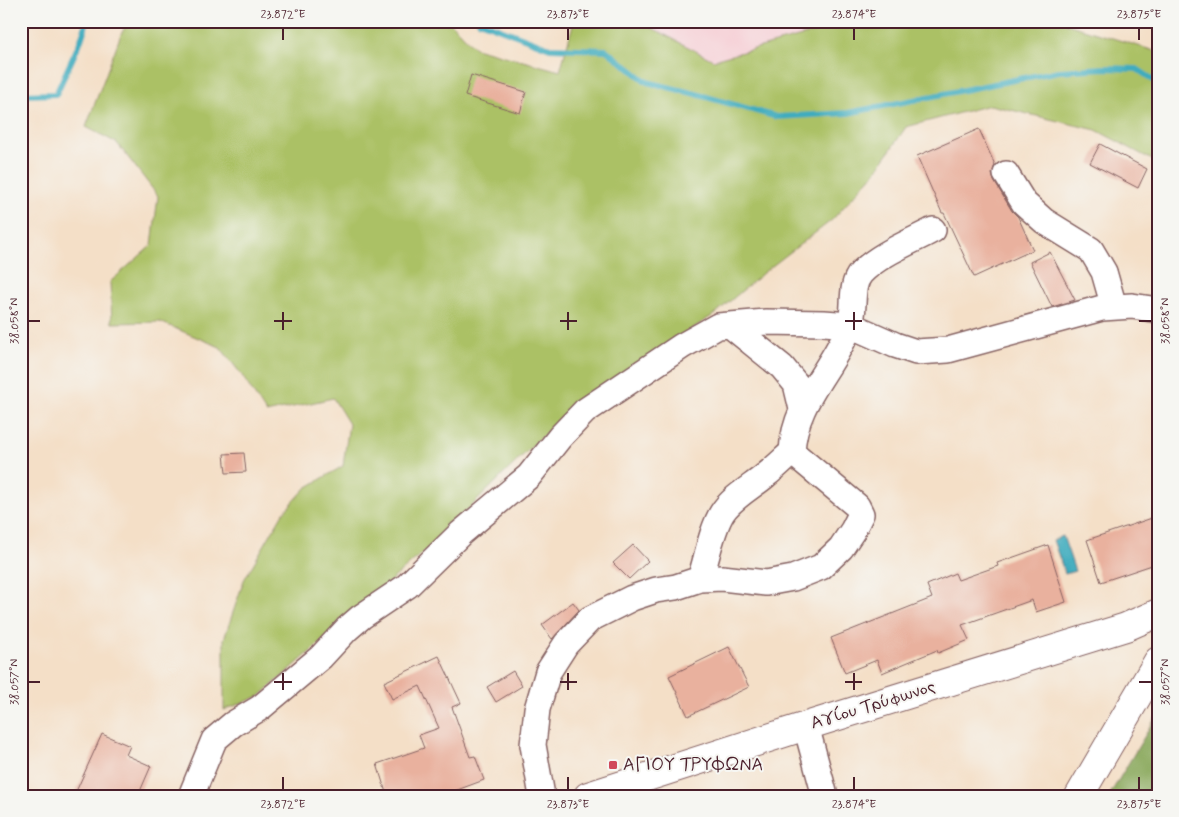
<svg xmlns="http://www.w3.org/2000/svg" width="1179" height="817" font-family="Mynerve,sans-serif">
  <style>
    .built { fill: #f6cfd6 }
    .green { fill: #abc165; stroke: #7a7048 }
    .forest { fill: #88a75a; stroke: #696342 }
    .water { fill: #3facbe; stroke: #446674 }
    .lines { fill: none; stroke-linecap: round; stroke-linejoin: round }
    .stream { stroke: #3facbe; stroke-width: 6 }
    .building { fill: #e9b19e }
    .minor-casing { stroke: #866262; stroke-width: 28 }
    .major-casing { stroke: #866262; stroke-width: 30 }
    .minor { stroke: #fff; stroke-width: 25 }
    .major { stroke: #fff; stroke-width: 28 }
    .ticks { fill: none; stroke: #4a1f2b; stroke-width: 2 }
    .poi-dot { fill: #d1495b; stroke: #f6f6f2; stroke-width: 2 }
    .labels { text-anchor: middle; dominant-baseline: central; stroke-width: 4; stroke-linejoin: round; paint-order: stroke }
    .street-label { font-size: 18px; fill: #4a1f2b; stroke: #f6f6f2 }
    .poi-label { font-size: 18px; fill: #4a1f2b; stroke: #f6f6f2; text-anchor: start }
    .neatline { fill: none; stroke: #4a1f2b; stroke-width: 2 }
    .ticks-label { font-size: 12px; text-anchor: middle; fill: #4a1f2b }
  </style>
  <rect width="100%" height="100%" fill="#f6f6f2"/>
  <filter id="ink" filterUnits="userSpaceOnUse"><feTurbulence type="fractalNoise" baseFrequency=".02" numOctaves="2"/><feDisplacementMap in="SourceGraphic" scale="10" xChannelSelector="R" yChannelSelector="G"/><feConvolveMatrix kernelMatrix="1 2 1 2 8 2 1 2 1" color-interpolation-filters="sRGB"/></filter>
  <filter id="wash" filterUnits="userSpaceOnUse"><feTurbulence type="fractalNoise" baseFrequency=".0096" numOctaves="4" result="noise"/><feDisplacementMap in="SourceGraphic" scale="20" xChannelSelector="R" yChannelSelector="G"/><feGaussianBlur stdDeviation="1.12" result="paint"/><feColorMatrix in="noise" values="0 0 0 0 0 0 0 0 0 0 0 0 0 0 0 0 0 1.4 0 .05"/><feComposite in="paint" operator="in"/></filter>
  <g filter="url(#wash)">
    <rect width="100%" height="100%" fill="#f4dfc7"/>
    <path class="built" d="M 639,21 L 857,21 L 713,60 Z"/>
    <path class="green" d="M 129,21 L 449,21 L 475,48 L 560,71 L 574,21 L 639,21 L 713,60 L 857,21 L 1066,21 L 1067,24 L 1158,52 L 1158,163 L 1096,130 L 990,105 L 906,127 L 876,171 L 832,220 L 763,273 L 715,314 L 573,406 L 437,540 L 260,696 L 224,710 L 224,639 L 244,580 L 283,513 L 306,488 L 343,466 L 349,424 L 333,398 L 266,413 L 241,374 L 220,347 L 160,322 L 112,323 L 110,282 L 152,245 L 158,196 L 117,143 L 86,127 L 121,34 Z"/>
    <path class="forest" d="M 1156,717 L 1158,718 L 1158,796 L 1109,796 Z"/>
    <path class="water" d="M 1063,536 L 1075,571 L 1065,574 L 1053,540 Z"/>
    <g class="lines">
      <path class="stream" d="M 479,21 L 550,48 L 606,50 L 647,82 L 696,94 L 777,117 L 848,113 L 1059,71 L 1104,68 L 1137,69 L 1158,83
        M 21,95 L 56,94 L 81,40 L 87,21"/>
    </g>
    <g id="blocks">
      <path class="building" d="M 471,75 L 526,92 L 520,113 L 465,96 Z
        M 979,129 L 995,165 L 992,174 L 994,181 L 1012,211 L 1018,217 L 1033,250 L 974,277 L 944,213 L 942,213 L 917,156 Z
        M 1100,144 L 1147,169 L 1138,188 L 1090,163 Z
        M 1050,252 L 1075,300 L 1052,307 L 1030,262 Z
        M 244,453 L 246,472 L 226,473 L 224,454 Z
        M 1158,516 L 1158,563 L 1101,582 L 1087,540 Z
        M 633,545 L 648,561 L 629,579 L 613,563 Z
        M 1048,545 L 1066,602 L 1036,612 L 1032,600 L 962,625 L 969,640 L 938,653 L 937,650 L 882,673 L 877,660 L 845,673 L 831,638 L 932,598 L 927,585 L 955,573 L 958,580 L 998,566 L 997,563 Z
        M 573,602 L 579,610 L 552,639 L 542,625 Z
        M 729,647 L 749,687 L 688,716 L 669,676 Z
        M 439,656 L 461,703 L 452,707 L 470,757 L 475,756 L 484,780 L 441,796 L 387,796 L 377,764 L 424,748 L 419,735 L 439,728 L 420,686 L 392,699 L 384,682 Z
        M 513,671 L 522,686 L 496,702 L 487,687 Z
        M 102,734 L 130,746 L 126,755 L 151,766 L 138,796 L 74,796 Z"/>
    </g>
  </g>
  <g filter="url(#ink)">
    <use href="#blocks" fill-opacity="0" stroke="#866262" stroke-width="1"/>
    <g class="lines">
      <g class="minor-casing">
        <path id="minor" d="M 1006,174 L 1024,203 L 1044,221 L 1091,250 L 1104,272 L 1114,307
          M 730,325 L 782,367 L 796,384 L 802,409
          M 700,579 C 707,559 711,531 722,513 C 732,497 752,487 766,475 C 775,468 783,460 792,452 C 794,401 833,370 850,325 C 856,309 849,286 861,273 C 879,254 911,242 933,230
          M 806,726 L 825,796
          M 191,796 L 214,740 L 233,724 L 260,708 L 321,657 L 347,629 L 361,617 L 407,586 L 461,533 L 529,476 L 560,437 L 585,411 L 682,346 L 718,326 L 766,322 L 824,323 L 850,325 L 895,345 L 916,352 L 948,350 L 1102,308 L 1132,306 L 1158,310
          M 542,796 L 533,745 L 537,709 L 548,672 L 566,644 L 590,619 L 632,598 L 656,590 L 676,587 L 700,579 L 722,578 L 766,583 L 793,578 L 821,567 L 841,548 L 853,530 L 861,514 L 857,506 L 792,452"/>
      </g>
      <g class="major-casing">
        <path id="major" d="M 588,796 L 806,726 L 1126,627 L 1158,613
          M 1079,796 L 1158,661"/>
      </g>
      <use href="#minor" class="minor"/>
      <use href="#major" class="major"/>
    </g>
  </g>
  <path class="ticks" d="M 283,28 L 283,40M 568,28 L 568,40M 854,28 L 854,40M 1139,28 L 1139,40M 283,312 L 283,330M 568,312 L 568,330M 854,312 L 854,330M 28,321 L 40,321M 274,321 L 292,321M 560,321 L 577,321M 845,321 L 862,321M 1139,321 L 1152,321M 283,673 L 283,690M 568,673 L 568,690M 854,673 L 854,690M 28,682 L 40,682M 274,682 L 292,682M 560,682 L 577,682M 845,682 L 862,682M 1139,682 L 1152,682M 283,777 L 283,790M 568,777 L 568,790M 854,777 L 854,790M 1139,777 L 1139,790"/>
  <rect class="poi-dot" x="608" y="760" width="10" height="10" rx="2.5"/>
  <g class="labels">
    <g class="street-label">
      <text transform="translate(873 705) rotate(-17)">Αγίου Τρύφωνος</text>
    </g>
    <g class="poi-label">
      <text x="623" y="765">ΑΓΙΟΥ ΤΡΥΦΩΝΑ</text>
    </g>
  </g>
  <rect width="1179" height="817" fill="none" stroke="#f6f6f2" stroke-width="55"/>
  <rect x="28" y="28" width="1124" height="762" class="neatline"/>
  <g class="ticks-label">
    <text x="283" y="18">23.872°E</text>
    <text x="568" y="18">23.873°E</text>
    <text x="854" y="18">23.874°E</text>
    <text x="1139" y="18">23.875°E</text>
    <text transform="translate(14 321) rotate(-90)" y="4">38.058°N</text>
    <text transform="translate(1165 321) rotate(-90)" y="4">38.058°N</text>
    <text transform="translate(14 682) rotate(-90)" y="4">38.057°N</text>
    <text transform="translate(1165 682) rotate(-90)" y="4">38.057°N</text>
    <text x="283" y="808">23.872°E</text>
    <text x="568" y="808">23.873°E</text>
    <text x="854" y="808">23.874°E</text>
    <text x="1139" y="808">23.875°E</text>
  </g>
</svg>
